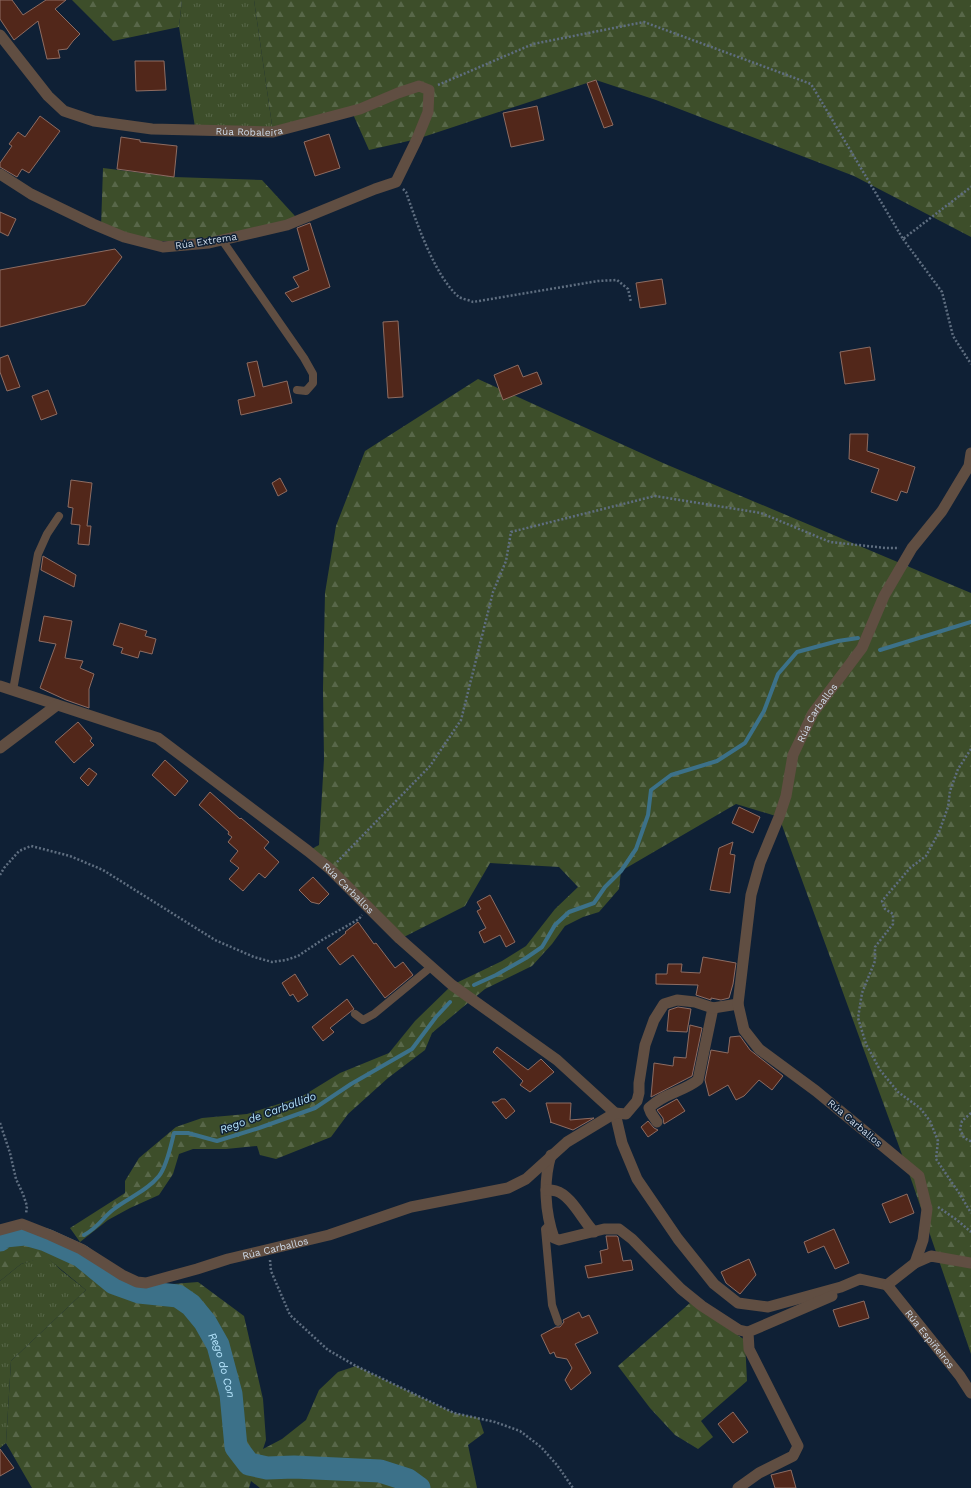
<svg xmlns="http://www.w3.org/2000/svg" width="971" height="1488" font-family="'Work Sans',sans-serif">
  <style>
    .grass { fill: url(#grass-tufts) }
    .forest { fill: url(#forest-firs) }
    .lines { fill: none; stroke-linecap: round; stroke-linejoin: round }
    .stream { stroke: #3c7189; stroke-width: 4 }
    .river { stroke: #3c7189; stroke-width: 23 }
    .building { fill: #52271a; stroke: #8d6c62 }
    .path { stroke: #5f6e80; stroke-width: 2.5; stroke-dasharray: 2 2; stroke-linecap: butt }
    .service { stroke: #604e42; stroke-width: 8 }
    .minor { stroke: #604e42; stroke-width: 11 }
    .labels { text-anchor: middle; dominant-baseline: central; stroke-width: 3; stroke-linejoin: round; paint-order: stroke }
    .street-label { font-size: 10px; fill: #cedae8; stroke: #0f2035 }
    .water-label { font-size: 11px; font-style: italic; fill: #b7e6fe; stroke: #0f2035 }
  </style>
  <defs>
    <pattern id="grass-tufts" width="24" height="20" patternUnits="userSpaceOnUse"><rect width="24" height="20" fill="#3d4e2a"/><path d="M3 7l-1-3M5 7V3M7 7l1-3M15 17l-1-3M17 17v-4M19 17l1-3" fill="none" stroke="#586749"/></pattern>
    <pattern id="forest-firs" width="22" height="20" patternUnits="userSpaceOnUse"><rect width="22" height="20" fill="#3d4e2a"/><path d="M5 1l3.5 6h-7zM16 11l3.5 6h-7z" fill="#586749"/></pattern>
  </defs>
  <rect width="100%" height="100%" fill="#0f2035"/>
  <path class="grass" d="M 182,0 L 254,0 L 273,132 L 195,127 L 179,27 Z
    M 46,1256 L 62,1271 L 86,1290 L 11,1361 L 6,1443 L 0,1448 L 0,1281 L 21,1264 Z"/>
  <path class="forest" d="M 72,0 L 182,0 L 179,27 L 113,41 Z
    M 254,0 L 971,0 L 971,237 L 854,176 L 656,100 L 596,80 L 417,139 L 369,150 L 352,112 L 273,132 Z
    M 103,168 L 174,177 L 262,180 L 295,216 L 287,225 L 217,241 L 138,241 L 101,227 Z
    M 478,379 L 663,463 L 971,593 L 971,1354 L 912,1182 L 779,817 L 736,804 L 621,871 L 619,889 L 599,912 L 583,917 L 565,926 L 552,944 L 532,966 L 485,989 L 463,1007 L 432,1033 L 425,1050 L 388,1078 L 348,1114 L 331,1137 L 276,1159 L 260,1155 L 257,1146 L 226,1149 L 193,1149 L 179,1154 L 173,1174 L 159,1195 L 130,1208 L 108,1220 L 80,1242 L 70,1228 L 125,1193 L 125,1181 L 139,1158 L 176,1127 L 202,1118 L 247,1114 L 301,1097 L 340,1073 L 389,1053 L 415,1021 L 452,985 L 502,961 L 526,946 L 555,909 L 578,887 L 559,867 L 490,863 L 465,906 L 400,939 L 308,851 L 319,845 L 324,759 L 323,689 L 325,593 L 336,526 L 365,451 Z
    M 22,1230 L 48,1239 L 82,1255 L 97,1267 L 134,1287 L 198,1282 L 244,1316 L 263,1399 L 266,1440 L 263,1449 L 282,1439 L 306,1420 L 319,1390 L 338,1372 L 356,1366 L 454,1413 L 479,1418 L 484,1433 L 468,1445 L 477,1488 L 260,1488 L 251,1481 L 249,1488 L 32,1488 L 6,1443 L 11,1361 L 86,1290 L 46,1257 L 21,1264 L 0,1281 L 0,1235 Z
    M 690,1303 L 745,1340 L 747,1381 L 701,1421 L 713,1437 L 698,1449 L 675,1435 L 650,1408 L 618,1366 Z"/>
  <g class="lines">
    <path class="stream" d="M 880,650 L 971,622
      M 474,985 L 496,975 L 526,958 L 542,947 L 555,925 L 569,912 L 594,903 L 605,887 L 621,871 L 636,849 L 648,815 L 651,790 L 671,775 L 717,761 L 745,743 L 764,711 L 778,674 L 797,652 L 838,641 L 858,638
      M 84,1235 C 99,1227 102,1218 114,1209 C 128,1198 147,1191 159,1176 C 167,1166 171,1145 174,1133 L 188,1133 L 217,1141 L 259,1128 L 315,1108 L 351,1084 L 412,1049 L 436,1017 L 450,1002"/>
    <path class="river" id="s1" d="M 0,1240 L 5,1236 L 25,1234 L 46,1240 L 81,1256 L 114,1283 L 139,1292 L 178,1296 L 191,1305 L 205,1322 L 218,1345 L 231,1394 L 236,1447 L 249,1464 L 267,1468 L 294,1467 L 380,1471 L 408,1480 L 419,1488"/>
  </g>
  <path class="building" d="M 0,0 L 12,0 L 23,15 L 46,0 L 66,0 L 55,9 L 80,34 L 73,41 L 67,49 L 58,50 L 60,58 L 47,59 L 38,21 L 14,40 L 0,19 Z
    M 135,61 L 164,61 L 166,90 L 136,91 Z
    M 596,80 L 613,125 L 604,128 L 587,83 Z
    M 537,106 L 544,140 L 511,147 L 503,113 Z
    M 40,116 L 60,131 L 29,173 L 22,169 L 17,177 L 0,167 L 0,163 L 12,146 L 9,144 L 18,132 L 25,137 Z
    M 329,134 L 340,168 L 315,176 L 304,142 Z
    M 121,137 L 140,140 L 140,142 L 177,146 L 174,177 L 117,169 Z
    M 0,212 L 16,219 L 8,236 L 0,232 Z
    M 310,223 L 330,287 L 292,302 L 285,293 L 299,287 L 293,277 L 309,270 L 297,228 Z
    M 115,249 L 122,257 L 85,305 L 0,327 L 0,270 Z
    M 662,279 L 666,304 L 640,308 L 636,283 Z
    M 398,321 L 403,397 L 388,398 L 383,322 Z
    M 870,347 L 875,380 L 845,384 L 840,352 Z
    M 8,355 L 20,387 L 7,391 L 0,372 L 0,358 Z
    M 257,361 L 263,387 L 287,381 L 292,403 L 241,415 L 238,400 L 255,396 L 247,363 Z
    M 518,365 L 523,377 L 537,372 L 542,384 L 503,400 L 494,375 Z
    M 48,390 L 57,414 L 41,420 L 32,396 Z
    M 850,434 L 868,434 L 867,451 L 915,467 L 907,493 L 901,491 L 897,501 L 871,492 L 879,469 L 849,459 Z
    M 280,478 L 287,491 L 278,496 L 272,483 Z
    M 71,480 L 92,483 L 87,526 L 91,526 L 89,545 L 78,544 L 80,525 L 71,524 L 73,508 L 68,507 Z
    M 43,556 L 76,575 L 74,587 L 41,570 Z
    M 44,616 L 72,621 L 65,658 L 83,661 L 80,668 L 94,674 L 89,689 L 89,708 L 66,700 L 40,688 L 56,644 L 39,641 Z
    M 120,623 L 147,631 L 145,636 L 156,639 L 152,654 L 140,651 L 138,658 L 121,653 L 123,648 L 113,645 Z
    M 78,722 L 92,738 L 90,741 L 94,745 L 74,763 L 55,742 Z
    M 165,760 L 188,781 L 175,796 L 152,775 Z
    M 89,768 L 97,774 L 88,786 L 80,778 Z
    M 210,792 L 240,819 L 241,818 L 269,842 L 264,848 L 279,862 L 265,878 L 259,873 L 243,891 L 229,879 L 239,868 L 230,861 L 238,851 L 228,842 L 232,837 L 228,834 L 229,832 L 199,805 Z
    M 739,807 L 760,817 L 753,833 L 732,823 Z
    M 733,842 L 730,854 L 735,855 L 730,893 L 710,890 L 719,848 Z
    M 313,877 L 329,894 L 319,904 L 311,902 L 299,890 Z
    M 490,895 L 515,942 L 506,947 L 500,935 L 484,943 L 479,932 L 486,928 L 477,911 L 481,909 L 477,902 Z
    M 358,922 L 374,944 L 376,943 L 395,968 L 403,962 L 413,975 L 385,998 L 353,955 L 340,965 L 327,948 L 346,933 L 345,932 Z
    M 703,957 L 736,963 L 733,984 L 729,998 L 721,1000 L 711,998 L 711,1000 L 696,995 L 698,985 L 656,984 L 656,974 L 667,974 L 668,964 L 682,964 L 681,972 L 700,973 Z
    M 295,974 L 308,995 L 298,1002 L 293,994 L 290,996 L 282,983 Z
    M 347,999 L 354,1009 L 330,1028 L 334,1032 L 323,1041 L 312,1027 Z
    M 678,1007 L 691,1009 L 687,1032 L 667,1031 L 669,1010 Z
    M 690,1025 L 702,1028 L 692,1076 L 651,1097 L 654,1063 L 673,1066 L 674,1057 L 686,1058 Z
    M 740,1036 L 750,1050 L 783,1076 L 772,1090 L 759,1080 L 744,1096 L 736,1100 L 728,1085 L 709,1096 L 705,1080 L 711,1050 L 728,1053 L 730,1037 Z
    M 497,1047 L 528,1070 L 541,1059 L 554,1072 L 530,1092 L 520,1085 L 523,1081 L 493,1052 Z
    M 501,1099 L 505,1099 L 515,1111 L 506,1119 L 492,1102 L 497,1102 Z
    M 677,1099 L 685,1111 L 664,1124 L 663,1118 L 657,1110 Z
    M 546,1103 L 571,1103 L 570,1120 L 594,1118 L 573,1130 L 550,1122 L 551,1122 Z
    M 648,1121 L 654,1128 L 658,1130 L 648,1137 L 641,1127 Z
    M 907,1194 L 914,1213 L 890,1223 L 882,1204 Z
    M 834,1229 L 849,1263 L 835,1269 L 824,1246 L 808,1253 L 804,1242 Z
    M 606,1236 L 617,1236 L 618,1237 L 623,1261 L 631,1260 L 633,1270 L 588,1278 L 585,1266 L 602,1263 L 600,1251 L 608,1249 Z
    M 749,1259 L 756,1275 L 740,1294 L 726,1283 L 721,1272 Z
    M 864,1301 L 869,1318 L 839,1327 L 833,1310 Z
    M 579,1312 L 582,1318 L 589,1315 L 598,1333 L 575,1344 L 591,1373 L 571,1390 L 565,1380 L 572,1368 L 567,1359 L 556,1357 L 554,1352 L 550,1354 L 541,1335 L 556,1327 L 560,1327 L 564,1322 L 563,1320 Z
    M 733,1412 L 748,1432 L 733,1443 L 718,1424 Z
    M 0,1449 L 14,1468 L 0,1476 Z
    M 791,1470 L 796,1488 L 775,1488 L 771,1475 Z"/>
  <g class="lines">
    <path class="path" d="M 438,85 L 533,44 L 644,22 L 811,84 L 903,239 L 971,187
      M 403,189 L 406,192 C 416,221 435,277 459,297 C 462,299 469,300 473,302 L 598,281 L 617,280 L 628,289 L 631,302
      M 903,239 L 942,292 L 953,336 L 971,364
      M 971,749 L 958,769 L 950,791 L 948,807 L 939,832 L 926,856 L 910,868 L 882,901 L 885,909 L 893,914 L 893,924 L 875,947 L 875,961 L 862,993 L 858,1018 L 866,1044 L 880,1070 L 898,1092 L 920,1108 L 930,1121 L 938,1141 L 936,1159 L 961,1196 L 971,1213
      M 337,862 L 430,766 L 461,720 L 493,592 L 506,561 L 511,532 L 655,496 L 761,513 L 830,542 L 886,548 L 899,548
      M 0,875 L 4,868 L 19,851 L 31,846 L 70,856 L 103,870 L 215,940 L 254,957 L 272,962 L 286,960 L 298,956 L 322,940 L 359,919 L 362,915
      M 971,1113 L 962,1121 L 960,1129 L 964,1138 L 970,1141 L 971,1140
      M 0,1123 L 10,1153 L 16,1179 L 23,1194 L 27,1206 L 26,1214
      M 938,1207 L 957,1220 L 971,1232
      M 270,1260 L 271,1271 L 290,1315 L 328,1350 L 356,1366 L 454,1413 L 495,1422 L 520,1431 L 541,1447 L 557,1465 L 573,1488"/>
    <path class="service" d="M 222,240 L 304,358 L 313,374 L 313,383 L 306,391 L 297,390
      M 13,690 L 38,554 L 47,534 L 59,516
      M 355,1014 L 363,1020 L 374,1014 L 431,967
      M 549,1225 L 545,1229 L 552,1305 L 558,1322"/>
    <g class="minor">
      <path id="s2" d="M 0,35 L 48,96 L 64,111 L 94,121 L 152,129 L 273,132 L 360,109 L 398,93 L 419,86 L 429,90 L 428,112 L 417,139 L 396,182 L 375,189 L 287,225 L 209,243 L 163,247 L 124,237 L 93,224 L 31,194 L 0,174"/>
      <path id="s3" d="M 0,686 L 158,738 L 308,851 L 330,869 L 400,939 L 452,985 L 557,1060 L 615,1113 L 622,1143 L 637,1179 L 678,1239 L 714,1284 L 738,1303 L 768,1307 L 841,1287 L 860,1279 L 887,1285 L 915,1263 L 931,1256 L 971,1263"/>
      <path d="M 0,748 L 57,705"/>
      <path d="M 657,1122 L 651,1113 L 649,1108 C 664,1093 683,1092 698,1080 L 713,1008"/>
      <path d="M 551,1155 C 543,1182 545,1212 554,1238 L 559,1240 L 604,1229 L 619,1229 L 632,1239 L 681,1289 L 702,1306 L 739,1330 L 748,1332"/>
      <path d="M 546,1190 C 549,1190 553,1190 556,1191 C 571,1195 583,1221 594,1232"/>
      <path id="s4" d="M 0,1230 L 22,1224 L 50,1235 L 81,1249 L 122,1275 L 137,1282 L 146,1283 L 197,1269 L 228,1259 L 329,1235 L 411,1207 L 508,1188 L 526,1179 L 567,1142 L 615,1113 L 626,1114 L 637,1101 L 639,1093 L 639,1083 L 645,1045 L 654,1020 L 664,1004 L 677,1000 L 695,1002 L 713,1008 L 738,1004"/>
      <path id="s5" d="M 915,1263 L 923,1240 L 927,1209 L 919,1176 L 816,1091 L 759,1049 L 744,1030 L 738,1004 L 751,895 L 760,863 L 779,817 L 786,796 L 793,755 L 813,713 L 862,648 L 884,596 L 912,548 L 942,511 L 969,466 L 971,453"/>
      <path id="s6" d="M 887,1285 L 960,1376 L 971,1393"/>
      <path d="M 738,1488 L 759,1473 L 793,1456 L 798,1446 L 749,1349 L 748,1332 L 832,1296"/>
    </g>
  </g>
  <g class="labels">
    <g class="street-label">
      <text stroke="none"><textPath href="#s2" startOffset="287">Rúa Robaleira</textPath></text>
      <text transform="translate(206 241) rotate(-9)">Rúa Extrema</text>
      <text stroke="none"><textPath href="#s5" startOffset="650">Rúa Carballos</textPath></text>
      <text stroke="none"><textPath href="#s3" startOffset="409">Rúa Carballos</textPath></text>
      <text transform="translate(855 1123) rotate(40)">Rúa Carballos</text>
      <text stroke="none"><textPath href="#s4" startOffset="295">Rúa Carballos</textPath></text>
      <text stroke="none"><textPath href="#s6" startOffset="69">Rúa Espiñeiros</textPath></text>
    </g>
    <g class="water-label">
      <text transform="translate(268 1113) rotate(-20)">Rego de Carballido</text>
      <text stroke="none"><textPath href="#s1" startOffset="280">Rego do Con</textPath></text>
    </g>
  </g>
</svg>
